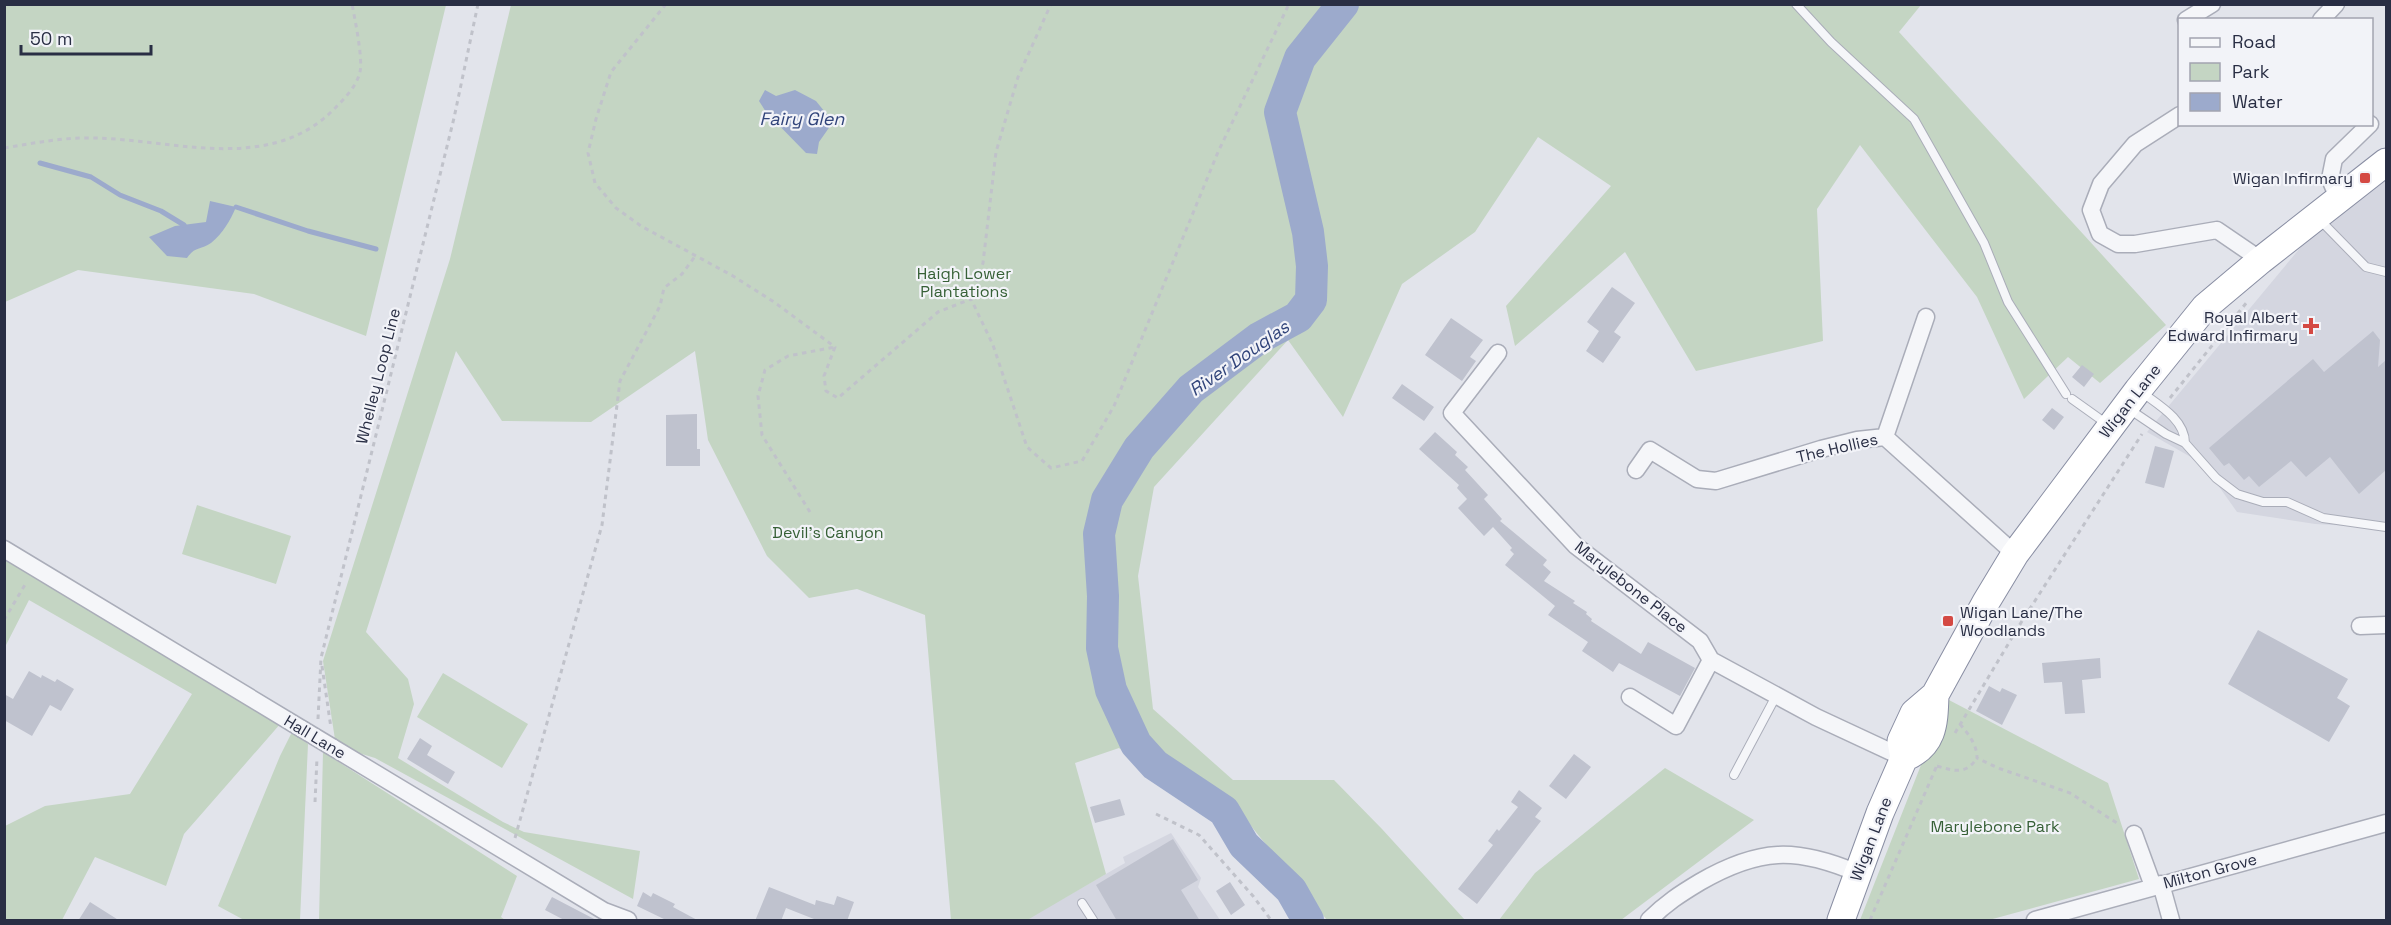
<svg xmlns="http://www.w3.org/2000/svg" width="2391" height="925" font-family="'Space Grotesk',sans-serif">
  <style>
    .built { fill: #d4d6e0 }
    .green { fill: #c4d5c3 }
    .water { fill: #9caacc }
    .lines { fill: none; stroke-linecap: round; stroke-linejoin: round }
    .stream { stroke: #9caacc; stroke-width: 5 }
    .river { stroke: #9caacc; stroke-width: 32 }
    .building { fill: #bfc2ce }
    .service-casing { stroke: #aaadb9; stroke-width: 10 }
    .minor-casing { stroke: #aaadb9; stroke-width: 19 }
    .trunk-casing { stroke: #898ea3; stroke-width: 29 }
    .path { stroke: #c0c2ca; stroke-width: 3; stroke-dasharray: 4.5 4.5; stroke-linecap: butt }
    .service { stroke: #f5f6f9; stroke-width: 8 }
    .minor { stroke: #f5f6f9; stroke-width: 16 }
    .trunk { stroke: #fff; stroke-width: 27 }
    .minor-bridge-casing { stroke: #aaadb9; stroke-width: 19; stroke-linecap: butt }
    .minor-bridge { stroke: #f5f6f9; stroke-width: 16 }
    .poi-dot { fill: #d44943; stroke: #f2f3f8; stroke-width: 2 }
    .labels { text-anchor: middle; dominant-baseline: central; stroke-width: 4.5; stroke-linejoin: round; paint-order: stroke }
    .poi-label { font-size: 16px; fill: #292e44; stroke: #f2f3f8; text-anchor: end }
    .park-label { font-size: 16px; fill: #366036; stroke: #f2f3f8 }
    .street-label { font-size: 16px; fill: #292e44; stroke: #f2f3f8 }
    .water-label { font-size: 18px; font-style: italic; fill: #31447a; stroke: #f2f3f8 }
  </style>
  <rect width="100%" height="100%" fill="#e2e4eb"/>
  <path class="built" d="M 2386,180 L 2386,528 L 2315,524 L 2237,512 L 2203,464 L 2147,432 L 2315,230 L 2343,206 Z
    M 1171,833 L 1201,878 L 1198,887 L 1220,920 L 1012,920 L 1059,901 L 1125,863 L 1123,857 Z"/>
  <path class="green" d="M 5,5 L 446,5 L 366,336 L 254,294 L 78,270 L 5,302 Z
    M 511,5 L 1921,5 L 1899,32 L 2166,325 L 2100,383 L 2068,357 L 2024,399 L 1977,297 L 1860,145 L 1817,209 L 1823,341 L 1696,371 L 1625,252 L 1515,346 L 1506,306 L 1611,186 L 1538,137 L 1475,232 L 1402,284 L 1343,417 L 1288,340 L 1154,487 L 1138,576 L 1153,709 L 1233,780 L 1334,780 L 1382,829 L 1465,920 L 1327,920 L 1243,816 L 1195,810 L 1119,748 L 1075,763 L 1106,874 L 1029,919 L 1029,920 L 951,920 L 925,615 L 857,589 L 809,598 L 767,556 L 708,440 L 695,351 L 591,422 L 502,421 L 456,351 L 366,632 L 408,679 L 414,704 L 398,758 L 503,822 L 524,832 L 640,851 L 633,899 L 375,758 L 336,746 L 323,661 L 450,259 Z
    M 197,505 L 291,536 L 276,584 L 182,554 Z
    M 5,551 L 281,723 L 184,834 L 166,886 L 95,857 L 62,920 L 5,920 L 5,826 L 45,806 L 130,794 L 192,694 L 29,600 L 5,647 Z
    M 443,673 L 528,724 L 502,768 L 417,717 Z
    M 1947,699 L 2108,783 L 2139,879 L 1989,920 L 1860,920 Z
    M 292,732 L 308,744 L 300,920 L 244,920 L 218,906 L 280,756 Z
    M 323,752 L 517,876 L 501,917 L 505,920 L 319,920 Z
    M 1665,768 L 1754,820 L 1621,920 L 1499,920 L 1535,873 Z"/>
  <path class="water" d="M 765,90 L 776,96 L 795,90 L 816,101 L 833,122 L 819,142 L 817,154 L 806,153 L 766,112 L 759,101 Z
    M 210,201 L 236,207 C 230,221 223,233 211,243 C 201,250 195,246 187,258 L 167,256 L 149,237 L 175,226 L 206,222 Z"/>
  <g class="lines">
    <path class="stream" d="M 40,163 L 91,177 L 120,195 L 161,211 L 184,225
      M 236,207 L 308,231 L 376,249"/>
    <path class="river" d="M 1308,920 L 1291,890 L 1244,845 L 1224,811 L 1155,765 L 1136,744 L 1111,690 L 1102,648 L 1103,596 L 1099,534 L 1107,500 L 1139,448 L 1191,389 L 1259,338 L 1298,317 L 1311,300 L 1312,266 L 1308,232 L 1280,112 L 1300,58 L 1343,4"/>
  </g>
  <path class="building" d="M 1612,287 L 1635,303 L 1614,332 L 1621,337 L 1603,363 L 1586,351 L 1599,331 L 1587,322 Z
    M 1451,318 L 1483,340 L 1470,357 L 1476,361 L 1462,381 L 1425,355 Z
    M 2373,331 L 2380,340 L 2378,367 L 2386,360 L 2386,470 L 2359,494 L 2330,457 L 2306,477 L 2291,461 L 2259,487 L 2249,476 L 2244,480 L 2229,463 L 2224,466 L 2209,448 L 2313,359 L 2324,372 Z
    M 2082,365 L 2094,374 L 2084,387 L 2072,377 Z
    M 1402,384 L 1434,407 L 1424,421 L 1392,398 Z
    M 2052,408 L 2064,417 L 2054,430 L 2042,420 Z
    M 697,414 L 697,449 L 700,449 L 700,466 L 666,466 L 666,415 Z
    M 1435,432 L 1457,452 L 1455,455 L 1468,467 L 1465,470 L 1488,495 L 1484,499 L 1502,519 L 1500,521 L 1547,560 L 1543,565 L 1551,572 L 1544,581 L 1575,601 L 1573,603 L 1587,612 L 1586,614 L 1592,619 L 1591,621 L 1641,654 L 1648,642 L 1695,668 L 1680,696 L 1619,663 L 1613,672 L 1582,651 L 1588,642 L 1548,615 L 1555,606 L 1505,565 L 1514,554 L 1510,550 L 1512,548 L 1493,527 L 1484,536 L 1458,508 L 1467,499 L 1457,488 L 1459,485 L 1419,449 Z
    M 2155,446 L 2174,451 L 2164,488 L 2145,483 Z
    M 2258,630 L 2348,679 L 2337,698 L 2350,706 L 2329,742 L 2228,684 Z
    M 2100,658 L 2101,678 L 2082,680 L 2085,713 L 2065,714 L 2062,682 L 2044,683 L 2042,663 Z
    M 29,671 L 41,678 L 42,675 L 55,682 L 57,679 L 74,689 L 61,711 L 50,705 L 32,736 L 4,720 L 4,694 L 13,699 Z
    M 1989,686 L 2000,692 L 2002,688 L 2017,695 L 2002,725 L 1976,711 Z
    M 420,738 L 432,746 L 427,755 L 455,772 L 448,784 L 407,759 Z
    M 1574,754 L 1591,767 L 1566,799 L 1549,786 Z
    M 1519,790 L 1542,808 L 1535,817 L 1541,821 L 1477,904 L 1458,889 L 1493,845 L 1488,841 L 1497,829 L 1499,831 L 1518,807 L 1511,802 Z
    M 1120,799 L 1125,815 L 1095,823 L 1090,807 Z
    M 1173,839 L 1198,880 L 1181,890 L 1200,921 L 1117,921 L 1096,885 Z
    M 1230,882 L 1245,905 L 1231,915 L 1216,891 Z
    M 769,887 L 815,905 L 816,900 L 834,905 L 837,896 L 854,902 L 847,921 L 819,921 L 786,908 L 781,921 L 755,921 Z
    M 643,892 L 651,897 L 653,893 L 675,904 L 673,907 L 699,921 L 668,921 L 637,906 Z
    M 552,897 L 598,921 L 566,921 L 545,910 Z
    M 90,902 L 120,921 L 78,921 Z"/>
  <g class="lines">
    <g class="service-casing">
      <path id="service" d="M 1796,4 L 1831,42 L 1914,119 L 1984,243 L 2008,302 L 2066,394
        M 2320,220 L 2366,267 L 2386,272
        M 2140,391 C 2157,404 2185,419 2185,443
        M 2072,399 L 2107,424
        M 2129,409 L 2166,434 L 2185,443 L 2216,478 L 2237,494 L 2263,502 L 2287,502 L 2323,518 L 2386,527
        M 1734,775 L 1776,696
        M 1082,903 L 1093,920"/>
    </g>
    <g class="minor-casing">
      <path id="minor" d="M 2186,20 L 2212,4
        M 2321,20 L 2336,4
        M 2180,115 L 2135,144 L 2101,184 L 2091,210 L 2100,234 L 2118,244 L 2135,244 L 2217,230 L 2261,260
        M 2338,198 L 2330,179 L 2334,159 L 2370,124
        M 1498,353 L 1452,413 L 1576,546 L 1700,641 L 1711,660 L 1816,717 L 1904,758
        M 1885,437 L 1926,317
        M 1636,470 L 1650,450 L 1697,479 L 1716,481 L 1821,449 L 1857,440 L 1885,437 L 2015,554
        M 4,549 L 302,729
        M 2360,626 L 2386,625
        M 1630,697 L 1676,726 L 1711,660
        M 332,747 L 604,911 L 628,920
        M 2134,834 L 2153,886
        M 2161,884 L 2171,920
        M 1649,920 C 1666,903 1680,894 1700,882 C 1759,848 1796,847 1857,873
        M 2035,920 L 2386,823"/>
    </g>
    <g class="trunk-casing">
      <path id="trunk" d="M 1904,758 C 1934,745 1934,724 1935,695
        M 1841,920 L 1880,813 L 1904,758 L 1901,741 L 1914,713 L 1935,695 L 1986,602 L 2015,554 L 2138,390 L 2205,307 L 2261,260 L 2386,162"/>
    </g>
    <path class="path" d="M 666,4 L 611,72 L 596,119 L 588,153 L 595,183 L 616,208 L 641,226 L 733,276 L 774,302 L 835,347 L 824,376 L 826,391 L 838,398 L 938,312 L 971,299 L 993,345 L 1027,447 L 1051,468 L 1082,461 L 1114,406 L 1218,152 L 1289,4
      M 4,148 C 35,143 64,137 95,138 C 176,140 273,175 337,106 C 346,97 357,85 360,72 C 363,58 355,20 352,4
      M 971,299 L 983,263 L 996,152 L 1018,77 L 1051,4
      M 2170,398 L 2247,302
      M 810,512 L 762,435 L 758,396 L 765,370 L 788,356 L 835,347
      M 4,620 L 26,583
      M 322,666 L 331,728
      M 318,719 L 321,658 L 454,118 L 478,4
      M 1960,724 C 1968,734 1977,744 1977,758 L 1998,768 L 2070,793 L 2120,825
      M 1955,733 L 2022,621 L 2142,434
      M 1937,766 C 1954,771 1966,775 1977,758
      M 315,802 L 317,758
      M 1156,814 L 1199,835 L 1253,896 L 1271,920
      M 515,838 L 602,525 L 620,381 L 660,306 L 664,288 L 682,274 L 696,255
      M 1870,920 L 1938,763"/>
    <use href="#service" class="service"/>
    <use href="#minor" class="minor"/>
    <use href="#trunk" class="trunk"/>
    <g class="minor-bridge-casing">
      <path id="minor-bridge" d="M 302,729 L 332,747"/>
    </g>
    <use href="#minor-bridge" class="minor-bridge"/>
  </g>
  <g class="poi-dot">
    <rect x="2359" y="172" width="12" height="12" rx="3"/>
    <path d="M2308 317h6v6h6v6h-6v6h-6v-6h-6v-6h6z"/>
    <rect x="1942" y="615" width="12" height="12" rx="3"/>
  </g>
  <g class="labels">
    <g class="poi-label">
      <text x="2353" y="178">Wigan Infirmary</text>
      <text x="2298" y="317">Royal Albert<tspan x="2298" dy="18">Edward Infirmary</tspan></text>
      <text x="1960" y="612" text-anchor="start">Wigan Lane/The<tspan x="1960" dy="18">Woodlands</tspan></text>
    </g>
    <g class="park-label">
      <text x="964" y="273">Haigh Lower<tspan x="964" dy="18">Plantations</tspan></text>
      <text x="828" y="532">Devil's Canyon</text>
      <text x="1995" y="826">Marylebone Park</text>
    </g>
    <g class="street-label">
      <text transform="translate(378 376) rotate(-76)">Whelley Loop Line</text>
      <text transform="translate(2130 401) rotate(-52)">Wigan Lane</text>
      <text transform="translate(1837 448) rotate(-13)">The Hollies</text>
      <text transform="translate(1631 587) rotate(38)">Marylebone Place</text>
      <text transform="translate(315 737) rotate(31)">Hall Lane</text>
      <text transform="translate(1871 839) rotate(-69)">Wigan Lane</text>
      <text transform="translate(2210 871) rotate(-15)">Milton Grove</text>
    </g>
    <g class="water-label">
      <text x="802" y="118">Fairy Glen</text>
      <text transform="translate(1239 358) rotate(-35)">River Douglas</text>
    </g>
  </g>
  <rect width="2391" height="925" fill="none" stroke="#292e44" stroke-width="12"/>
  <rect x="2178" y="18" width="195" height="108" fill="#f2f3f8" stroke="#a2a4b0" stroke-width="1.5"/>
  <rect x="2190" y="38" width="30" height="9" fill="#f5f6f9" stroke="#a2a4b0" stroke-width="1.5"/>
  <text x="2232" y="48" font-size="18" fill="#292e44">Road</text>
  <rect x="2190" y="63" width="30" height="18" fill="#c4d5c3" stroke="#a2a4b0" stroke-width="1.5"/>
  <text x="2232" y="78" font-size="18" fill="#292e44">Park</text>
  <rect x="2190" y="93" width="30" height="18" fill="#9caacc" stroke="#a2a4b0" stroke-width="1.5"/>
  <text x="2232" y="108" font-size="18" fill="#292e44">Water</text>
  <path d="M21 45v9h130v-9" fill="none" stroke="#292e44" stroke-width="3"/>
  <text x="30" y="45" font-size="18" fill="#292e44" stroke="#f2f3f8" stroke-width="4.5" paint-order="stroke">50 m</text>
</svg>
